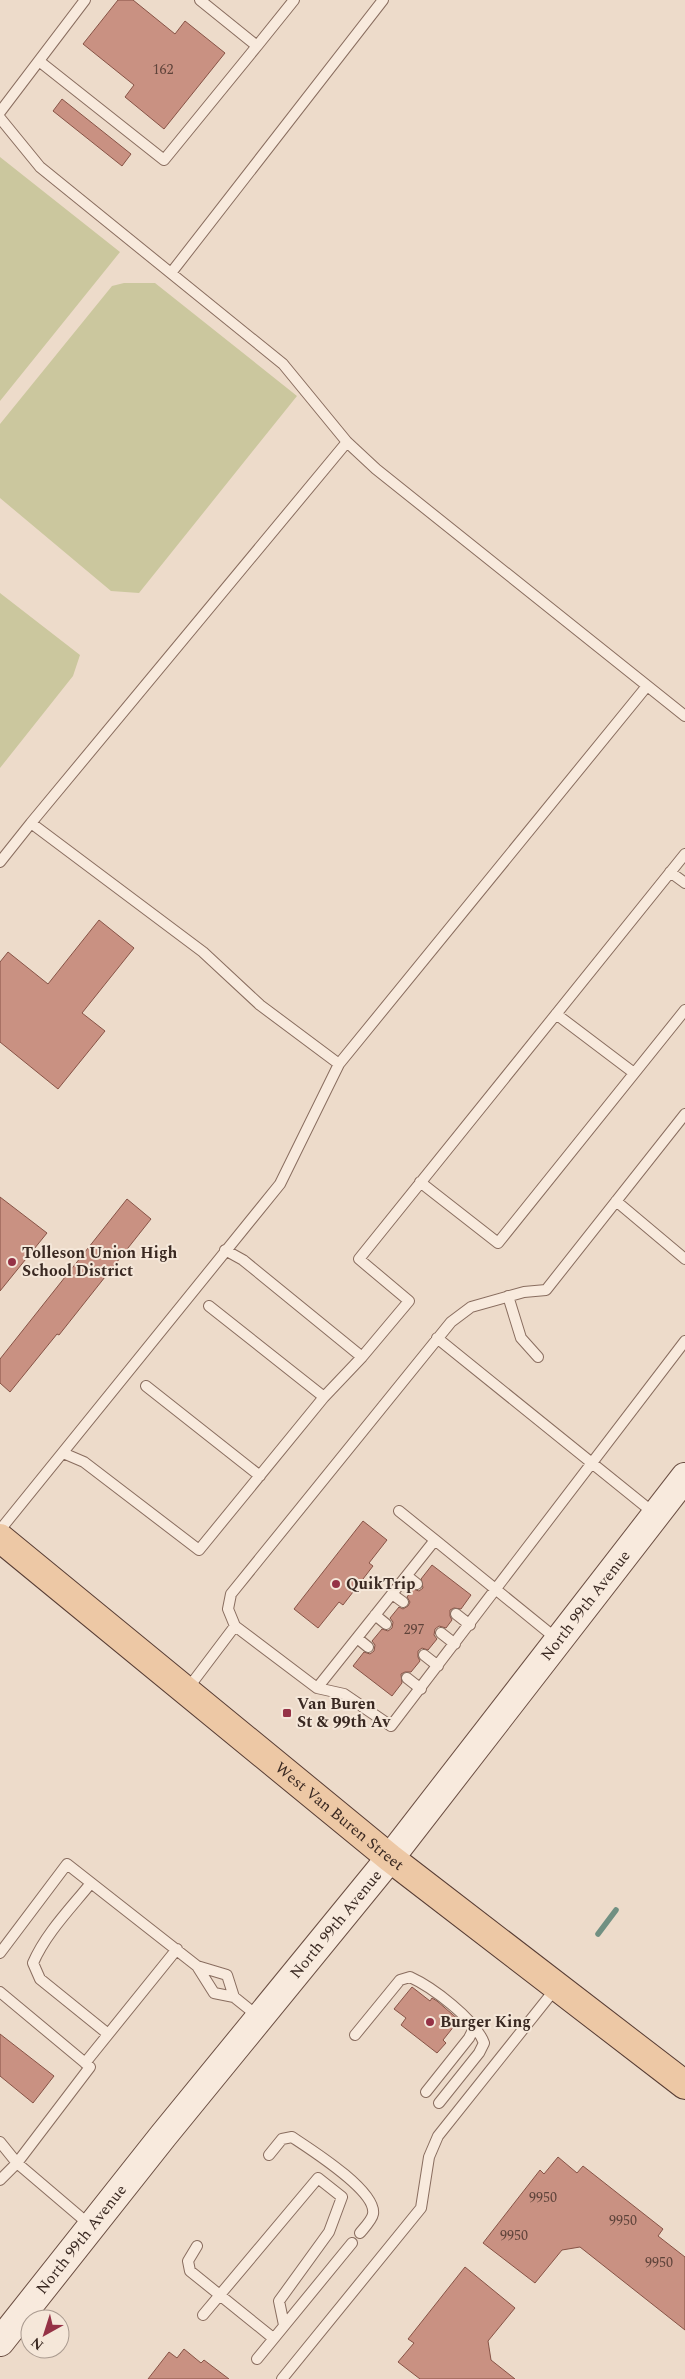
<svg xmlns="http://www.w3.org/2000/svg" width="685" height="2379" font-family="Spectral,serif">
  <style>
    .green { fill: #cbc79e }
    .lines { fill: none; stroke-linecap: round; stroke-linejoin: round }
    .stream { stroke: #719082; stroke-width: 5.5 }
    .building { fill: #c99182; stroke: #875346 }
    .service-casing { stroke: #896d5f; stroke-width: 12 }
    .secondary-casing { stroke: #6b4e42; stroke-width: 30 }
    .primary-casing { stroke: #573c33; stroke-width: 30 }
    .service { stroke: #f8eadd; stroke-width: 10 }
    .secondary { stroke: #f8eadd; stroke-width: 28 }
    .primary { stroke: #edc8a5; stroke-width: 28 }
    .poi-dot { fill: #953246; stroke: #f5e7d9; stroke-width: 2 }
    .labels { text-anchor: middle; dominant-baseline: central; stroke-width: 4; stroke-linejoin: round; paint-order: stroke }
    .number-label { font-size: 14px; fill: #5e433a }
    .poi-label { font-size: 16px; font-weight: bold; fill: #3a2922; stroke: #f5e7d9; text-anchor: start }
    .street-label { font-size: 16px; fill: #3a2922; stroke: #f5e7d9 }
  </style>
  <rect width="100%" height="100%" fill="#eddbca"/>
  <path class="green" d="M 0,157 L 120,252 L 0,401 Z
    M 124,283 L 155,283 L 297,396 L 139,593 L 111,591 L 0,498 L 0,424 L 112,286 Z
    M 0,593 L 80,655 L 73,676 L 0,768 Z"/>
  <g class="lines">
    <path class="stream" d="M 598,1934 L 616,1910"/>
  </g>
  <path class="building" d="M 118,0 L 133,0 L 175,34 L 185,21 L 225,53 L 164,129 L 125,97 L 134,85 L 83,44 Z
    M 62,99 L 131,154 L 122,166 L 53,111 Z
    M 99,920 L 134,948 L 82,1013 L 105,1031 L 58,1089 L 0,1042 L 0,962 L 8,952 L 48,984 Z
    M 0,1197 L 47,1233 L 0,1291 Z
    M 127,1199 L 151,1219 L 59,1335 L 57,1334 L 10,1392 L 0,1383 L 0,1359 Z
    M 363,1521 L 387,1540 L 369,1563 L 373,1566 L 343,1605 L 339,1602 L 318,1628 L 294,1609 Z
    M 432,1565 L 471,1595 L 461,1609 L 454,1608 L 450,1610 L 450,1616 L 452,1620 L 446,1628 L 439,1626 L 435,1629 L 434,1635 L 437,1639 L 428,1650 L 422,1648 L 418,1651 L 418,1657 L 420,1661 L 411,1672 L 405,1672 L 401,1674 L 402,1683 L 392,1696 L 353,1666 L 364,1652 L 370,1654 L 374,1651 L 375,1645 L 372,1641 L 382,1629 L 388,1631 L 392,1628 L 393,1622 L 390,1618 L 399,1607 L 403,1609 L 408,1606 L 410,1602 L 407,1597 L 413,1589 L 419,1591 L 423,1588 L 421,1579 Z
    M 412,1987 L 430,2001 L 432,1998 L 437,2001 L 459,2020 L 443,2040 L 446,2043 L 437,2053 L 401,2025 L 406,2018 L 394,2009 Z
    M 0,2034 L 54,2076 L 33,2103 L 0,2076 Z
    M 558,2157 L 577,2173 L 583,2166 L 663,2229 L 658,2236 L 685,2257 L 685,2330 L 580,2247 L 562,2250 L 535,2283 L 483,2243 L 540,2170 L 544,2174 Z
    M 465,2267 L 515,2308 L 488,2341 L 491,2360 L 515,2379 L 420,2379 L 398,2362 L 414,2343 L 408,2339 Z
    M 184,2349 L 201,2363 L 204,2360 L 229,2379 L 148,2379 L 169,2352 L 177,2358 Z"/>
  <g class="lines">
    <g class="service-casing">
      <path id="service" d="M 257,46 L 294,0
        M 39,61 L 164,160 L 257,46 L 200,0
        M 0,112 L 85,0
        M 0,118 L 40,167 L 283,364 L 347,442 L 376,469 L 685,716
        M 171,273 L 383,0
        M 31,823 L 347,442
        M 0,862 L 31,823 L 203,952 L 260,1005 L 339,1064 L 280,1184 L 0,1530
        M 670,872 L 685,883
        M 556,1014 L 634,1073
        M 339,1064 L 647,686
        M 420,1182 L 498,1243 L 685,1010
        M 616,1201 L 685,1259
        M 225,1250 L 243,1260 L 362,1357 L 324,1397
        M 508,1296 L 521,1338 L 538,1357
        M 437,1338 L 655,1514
        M 362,1357 L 409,1301 L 359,1259 L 685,854
        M 146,1386 L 260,1476
        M 63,1453 L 84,1462 L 199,1550 L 324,1397 L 209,1306
        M 399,1511 L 435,1540
        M 407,1576 L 417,1584
        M 392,1594 L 403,1602
        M 456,1614 L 470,1625
        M 375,1615 L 386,1624
        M 235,1626 L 228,1609 L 231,1594 L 451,1322 L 471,1307 L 524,1292 L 546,1290 L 685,1114
        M 441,1633 L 455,1644
        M 357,1638 L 368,1647
        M 424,1655 L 438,1666
        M 407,1678 L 421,1689
        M 317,1688 L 435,1540 L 558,1640
        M 186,1691 L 235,1626 L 317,1688 L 344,1694 L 391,1726 L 685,1341
        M 91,1883 C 71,1908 46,1933 33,1963 L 40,1979 L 108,2034
        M 0,1953 L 67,1864 L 197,1966 L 214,1993 L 234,1997 L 259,2017
        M 197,1966 L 227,1975 L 234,1997
        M 0,1992 L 90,2067 L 17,2163 L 0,2180
        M 355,2035 L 400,1980 L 410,1977 C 432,1987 475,2019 484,2043 L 479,2053 L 439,2103
        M 85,2063 L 177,1949
        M 426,2092 L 469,2038 L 475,2026
        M 0,2142 L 17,2163 L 91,2226
        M 269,2155 L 282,2139 L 292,2137 C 310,2149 377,2191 373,2214 C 372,2220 364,2228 360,2233
        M 197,2246 L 188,2261 L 190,2271 L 273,2338
        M 203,2315 L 318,2178 L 342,2197 L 329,2232 L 279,2301 L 284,2325
        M 257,2359 L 352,2243
        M 282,2379 L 421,2208 L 429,2157 L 438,2136 L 556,1988"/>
    </g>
    <g class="secondary-casing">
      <g id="secondary">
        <path id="s1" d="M 0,2342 L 163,2136 L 390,1858 L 685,1477"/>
      </g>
    </g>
    <g class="primary-casing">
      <g id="primary">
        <path id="s2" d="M 0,1538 L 390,1858 L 685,2085"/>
      </g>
    </g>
    <use href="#service" class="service"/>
    <use href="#secondary" class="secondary"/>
    <use href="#primary" class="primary"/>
  </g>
  <g class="poi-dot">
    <circle cx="12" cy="1262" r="5"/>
    <circle cx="336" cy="1584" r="5"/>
    <rect x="282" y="1708" width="10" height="10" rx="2.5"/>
    <circle cx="430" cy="2022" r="5"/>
  </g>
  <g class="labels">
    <g class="number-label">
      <text x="163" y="69">162</text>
      <text x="414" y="1629">297</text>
      <text x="543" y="2197">9950</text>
      <text x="623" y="2220">9950</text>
      <text x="514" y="2235">9950</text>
      <text x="659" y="2262">9950</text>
    </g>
    <g class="poi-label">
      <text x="22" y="1253">Tolleson Union High<tspan x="22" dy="18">School District</tspan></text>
      <text x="346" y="1584">QuikTrip</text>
      <text x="297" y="1704">Van Buren<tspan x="297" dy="18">St &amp; 99th Av</tspan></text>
      <text x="440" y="2022">Burger King</text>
    </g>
    <g class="street-label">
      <text stroke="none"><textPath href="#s1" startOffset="941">North 99th Avenue</textPath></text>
      <text stroke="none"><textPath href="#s2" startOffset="439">West Van Buren Street</textPath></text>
      <text stroke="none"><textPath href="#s1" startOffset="536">North 99th Avenue</textPath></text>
      <text stroke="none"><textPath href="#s1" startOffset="131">North 99th Avenue</textPath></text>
    </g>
  </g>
  <g transform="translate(45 2334) rotate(219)"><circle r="24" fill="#f5e7d9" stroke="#aa9b90"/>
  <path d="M0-4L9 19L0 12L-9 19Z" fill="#953246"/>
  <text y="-8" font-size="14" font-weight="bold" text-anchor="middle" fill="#3a2922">N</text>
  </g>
</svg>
